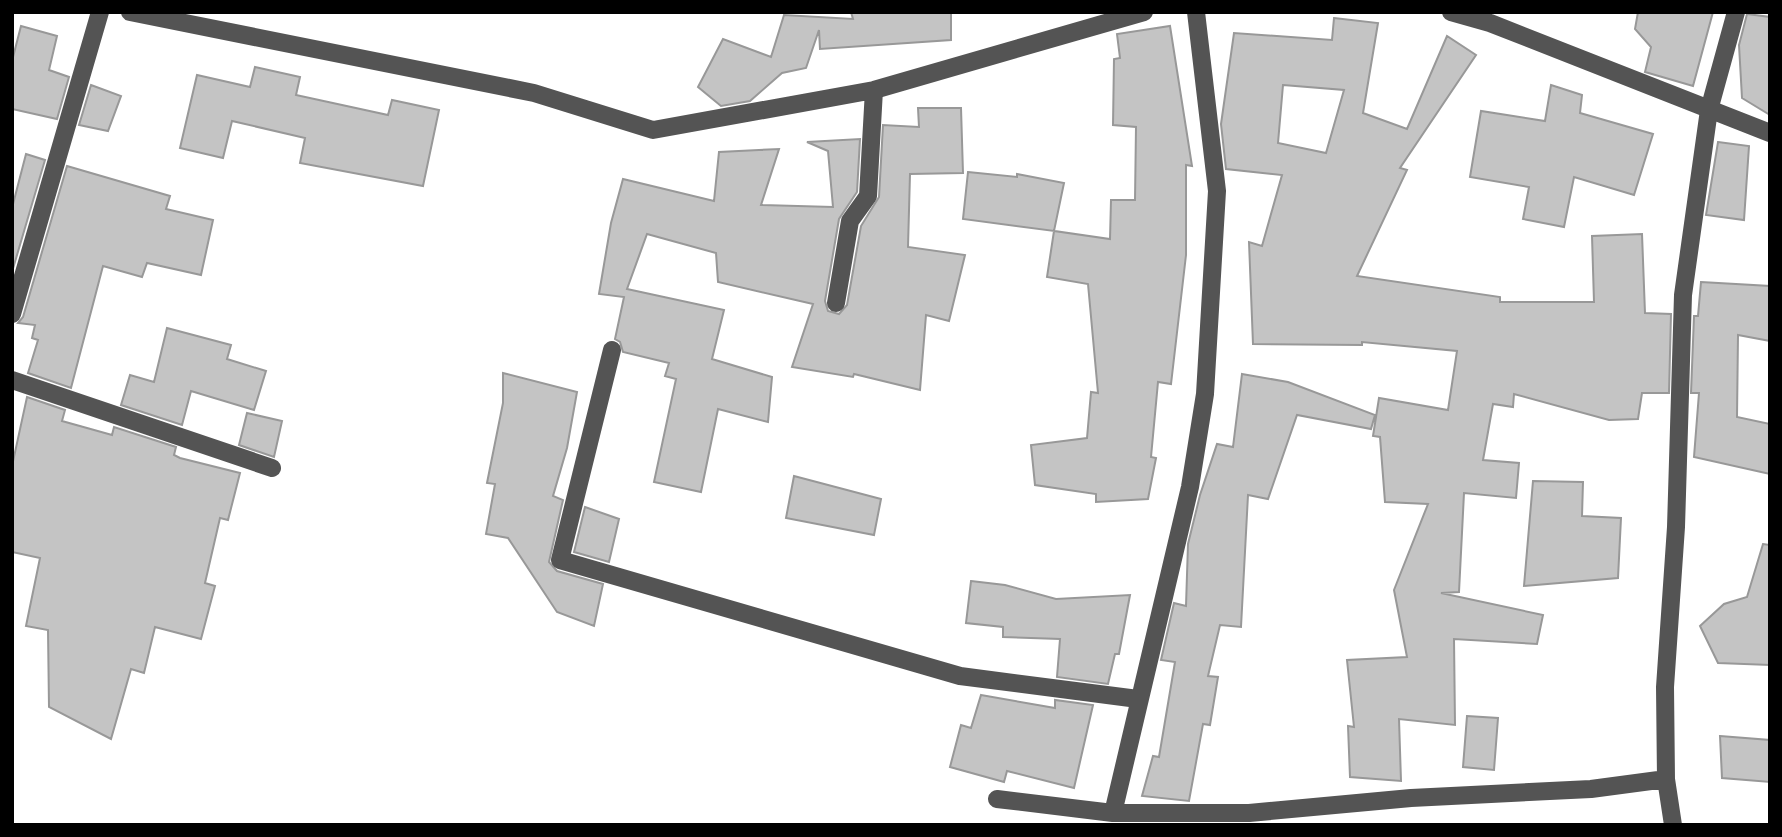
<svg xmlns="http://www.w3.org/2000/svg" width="1782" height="837" font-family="'Varela Round',sans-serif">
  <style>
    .building { fill: #c4c4c4; stroke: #989898; stroke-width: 2; fill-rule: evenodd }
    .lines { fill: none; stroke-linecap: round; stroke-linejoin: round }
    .minor { stroke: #545454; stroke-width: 18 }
  </style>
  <rect width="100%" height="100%" fill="#fff"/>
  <path class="building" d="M 851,12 L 951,12 L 951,40 L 820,49 L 819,30 L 806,68 L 782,73 L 750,101 L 721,106 L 698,87 L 723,39 L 771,57 L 784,15 L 853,19 Z
    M 1638,12 L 1713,12 L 1693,86 L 1645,72 L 1651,47 L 1635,29 Z
    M 1747,14 L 1770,17 L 1770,115 L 1742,98 L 1739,45 Z
    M 1334,18 L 1378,23 L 1363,113 L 1407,129 L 1447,36 L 1476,55 L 1400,168 L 1407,170 L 1357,276 L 1500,297 L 1500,302 L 1594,302 L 1592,236 L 1642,234 L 1645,313 L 1671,314 L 1669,393 L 1642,393 L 1638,419 L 1609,420 L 1514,394 L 1513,407 L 1493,404 L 1483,460 L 1519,463 L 1516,498 L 1464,493 L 1459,592 L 1441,593 L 1543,615 L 1537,644 L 1454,639 L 1455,725 L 1399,719 L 1401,781 L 1350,777 L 1348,726 L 1354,727 L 1347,660 L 1407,657 L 1394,590 L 1428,504 L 1385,502 L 1380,437 L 1373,436 L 1379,398 L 1448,410 L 1457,351 L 1362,342 L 1362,345 L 1253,344 L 1249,242 L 1262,246 L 1282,175 L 1226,169 L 1221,124 L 1234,33 L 1332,40 ZM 1283,85 L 1344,90 L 1326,153 L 1278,143 Z
    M 21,26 L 57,36 L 49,70 L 69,77 L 57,119 L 12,109 L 12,61 Z
    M 1170,26 L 1192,166 L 1186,165 L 1186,255 L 1171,384 L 1158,382 L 1151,457 L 1156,458 L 1148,499 L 1096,502 L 1096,494 L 1035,485 L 1031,445 L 1087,438 L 1091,392 L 1098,393 L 1088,284 L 1047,277 L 1054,231 L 1110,239 L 1111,200 L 1135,200 L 1136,127 L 1113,125 L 1114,59 L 1120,58 L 1117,34 Z
    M 255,67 L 300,77 L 296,95 L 388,115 L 392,100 L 439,110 L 423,186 L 300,163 L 305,138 L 232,121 L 223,158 L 180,148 L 197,75 L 250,87 Z
    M 91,85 L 121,96 L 108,131 L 79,125 Z
    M 1551,85 L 1582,95 L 1580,113 L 1653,134 L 1634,195 L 1574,177 L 1564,227 L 1523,219 L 1529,187 L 1470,177 L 1481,111 L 1545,121 Z
    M 918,108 L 961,108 L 963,173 L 910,174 L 908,247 L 965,255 L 949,321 L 926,315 L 920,390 L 854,374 L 853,377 L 792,367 L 813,304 L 718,282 L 716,253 L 647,234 L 627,289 L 724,310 L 712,359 L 772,377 L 768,422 L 718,409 L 701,492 L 654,482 L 676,379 L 665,376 L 669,363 L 623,352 L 620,342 L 615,339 L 624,297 L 599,294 L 611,223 L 623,179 L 714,201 L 719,152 L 779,149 L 761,205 L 833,207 L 828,151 L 807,142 L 860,139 L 857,192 L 839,219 L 825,301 L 828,311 L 839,314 L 847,305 L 861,226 L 879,197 L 883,125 L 919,127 Z
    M 1718,142 L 1749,146 L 1744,220 L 1706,215 Z
    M 26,154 L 45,160 L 12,272 L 12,208 Z
    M 67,166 L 170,196 L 166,209 L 213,220 L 201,275 L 147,263 L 142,277 L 103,266 L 71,388 L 28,373 L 38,340 L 32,338 L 35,325 L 18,323 L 23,317 Z
    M 968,172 L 1017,177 L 1017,174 L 1064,183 L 1054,231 L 963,219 Z
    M 1701,282 L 1770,286 L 1770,341 L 1738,335 L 1737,417 L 1770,424 L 1770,474 L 1694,457 L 1699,393 L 1691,393 L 1694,316 L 1698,316 Z
    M 167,328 L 231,345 L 227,359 L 266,371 L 254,410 L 191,391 L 182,425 L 121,405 L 130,375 L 154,382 Z
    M 503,373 L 577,392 L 567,448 L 553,496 L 563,500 L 549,562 L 557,571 L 603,584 L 594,626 L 557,612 L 508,538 L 486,534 L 495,484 L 487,483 L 503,403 Z
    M 1242,374 L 1288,382 L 1375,415 L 1371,429 L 1297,415 L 1268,499 L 1248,495 L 1241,627 L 1220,625 L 1208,676 L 1218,677 L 1210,725 L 1203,724 L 1189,801 L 1142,796 L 1153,756 L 1159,757 L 1175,662 L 1161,660 L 1174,603 L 1186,606 L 1188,544 L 1200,495 L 1217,444 L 1233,447 Z
    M 27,397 L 65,410 L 62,421 L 112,435 L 114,427 L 176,447 L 174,455 L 180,458 L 240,473 L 228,520 L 220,518 L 205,583 L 215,586 L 201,639 L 155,627 L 144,673 L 131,669 L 111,739 L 49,707 L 48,630 L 26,626 L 40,558 L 12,552 L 12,466 Z
    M 247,413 L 282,421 L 274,457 L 239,445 Z
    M 794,476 L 881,499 L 874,535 L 786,518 Z
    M 1533,481 L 1583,482 L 1582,516 L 1621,518 L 1618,578 L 1524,586 Z
    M 585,507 L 619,519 L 609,562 L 574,552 Z
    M 1763,544 L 1770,545 L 1770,665 L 1718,663 L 1700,626 L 1724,604 L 1747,597 Z
    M 971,581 L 1005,585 L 1056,599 L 1130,595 L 1119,654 L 1115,654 L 1108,684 L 1057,677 L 1060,639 L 1003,637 L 1003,627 L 966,623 Z
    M 981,695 L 1055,708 L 1055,700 L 1093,705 L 1074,788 L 1007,771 L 1004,782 L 950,767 L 961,725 L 971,728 Z
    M 1467,716 L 1498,718 L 1494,770 L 1463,767 Z
    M 1720,736 L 1770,740 L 1770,782 L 1722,778 Z"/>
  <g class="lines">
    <path class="minor" d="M 130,12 L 534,93 L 653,130 L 874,90 L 1144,12
      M 1451,12 L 1490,23 L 1770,133
      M 836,303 L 850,221 L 868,196 L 874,90
      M 12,314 L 100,12
      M 612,350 L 560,560 L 960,676 L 1138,699
      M 12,380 L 272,468
      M 997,799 L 1113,813 L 1249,813 L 1411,798 L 1591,789 L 1666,779
      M 1113,813 L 1190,487 L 1205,394 L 1217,191 L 1196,12
      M 1673,825 L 1666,779 L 1665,687 L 1676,527 L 1683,295 L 1709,110 L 1736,12"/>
  </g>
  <rect width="1782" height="837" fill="none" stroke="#000000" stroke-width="28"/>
</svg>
